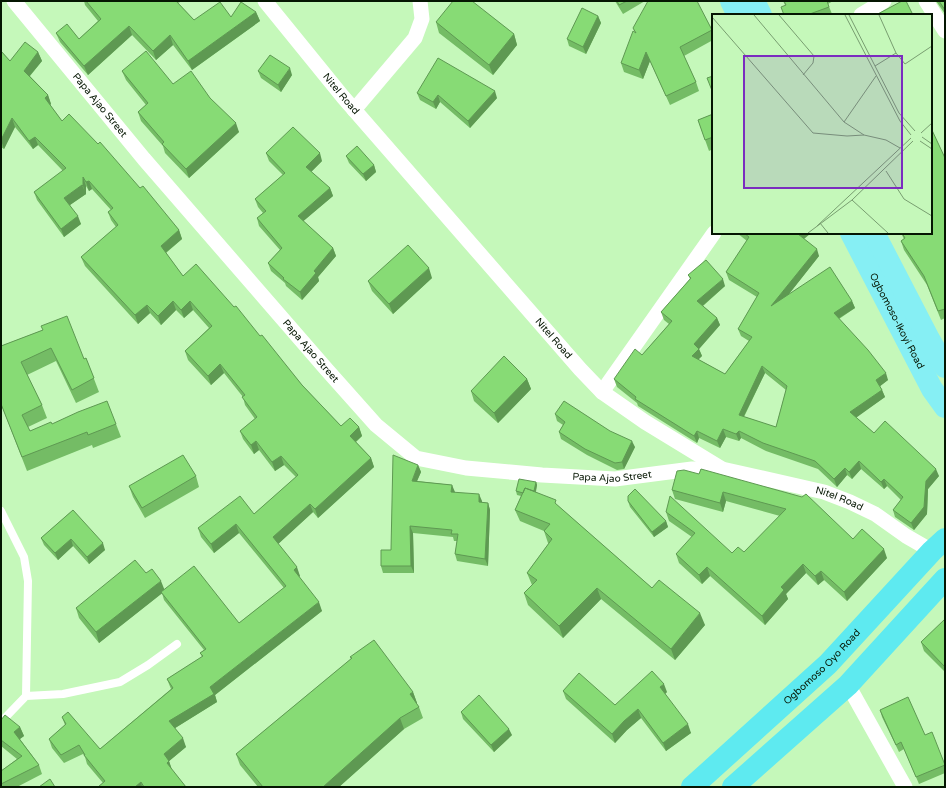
<svg xmlns="http://www.w3.org/2000/svg" width="946" height="788" font-family="'Varela Round',sans-serif">
  <style>
    .lines { fill: none; stroke-linecap: round; stroke-linejoin: round }
    .service { stroke: #fff; stroke-width: 8 }
    .minor { stroke: #fff; stroke-width: 15 }
    .primary { stroke: #86eff4; stroke-width: 22 }
    .trunk { stroke: #5eeaf0; stroke-width: 22 }
    .wall { fill: #74bc65; fill-rule: evenodd }
    .shaded-wall { fill: #5e9952 }
    .building { fill: #87db75; stroke: #5e9952; fill-rule: evenodd }
    .labels { text-anchor: middle; dominant-baseline: central; stroke-width: 3; stroke-linejoin: round; paint-order: stroke }
    .street-label { font-size: 10px; fill: #051602; stroke: #c5f8ba }
    .inset-road { fill: none; stroke: #789e70; stroke-width: 1 }
    .view { fill: #7b2cbf; fill-opacity: 0.15; stroke: #7b2cbf; stroke-width: 2 }
    .inset-edge { fill: none; stroke: #051602; stroke-width: 2 }
  </style>
  <rect width="100%" height="100%" fill="#c5f8ba"/>
  <g class="lines">
    <path class="service" d="M 1,511 L 24,557 L 28,581 L 26,696
      M 1,722 L 26,696 L 63,694 L 120,682 L 148,665 L 177,644"/>
    <g class="minor">
      <path id="s1" d="M 14,1 L 144,159 L 327,370 L 376,425 L 416,458 L 466,468 L 542,475 L 615,479 L 692,469 L 722,469"/>
      <path id="s2" d="M 265,1 L 343,97 L 580,369 L 602,392 L 645,422 L 722,469 L 824,492 L 850,502 L 875,514 L 906,536 L 932,551"/>
      <path d="M 926,1 L 945,31"/>
      <path d="M 861,15 L 884,1"/>
      <path d="M 354,110 L 415,38 L 422,19 L 420,1"/>
      <path d="M 602,392 L 714,233"/>
      <path d="M 848,685 L 905,787"/>
    </g>
    <g class="primary">
      <path d="M 731,1 L 738,15"/>
      <path d="M 754,1 L 761,15"/>
      <path id="s3" d="M 851,233 L 932,389 L 945,407"/>
      <path d="M 874,233 L 929,339 L 945,367"/>
    </g>
    <g class="trunk">
      <path id="s4" d="M 692,787 L 828,664 L 932,551 L 945,539"/>
      <path d="M 733,787 L 848,685 L 945,579"/>
    </g>
  </g>
  <path class="wall" d="M 84,1 L 180,1 L 180,2 L 178,3 L 194,20 L 231,17 L 256,12 L 260,21 L 192,70 L 173,45 L 156,60 L 132,35 L 88,75 L 60,42 L 56,33 L 79,39 L 98,21 L 85,5 Z
    M 615,1 L 645,1 L 623,14 Z
    M 783,1 L 833,1 L 828,4 L 832,14 L 828,15 L 784,15 L 785,5 Z
    M 936,1 L 945,1 L 945,14 Z
    M 598,16 L 601,23 L 586,54 L 569,46 L 567,39 Z
    M 436,22 L 514,34 L 517,45 L 493,75 L 439,33 Z
    M 633,28 L 712,30 L 713,33 L 713,40 L 684,56 L 696,82 L 699,91 L 670,105 L 650,61 L 643,79 L 624,72 L 621,63 L 635,32 Z
    M 1,51 L 10,61 L 38,52 L 42,61 L 30,76 L 48,95 L 51,104 L 50,105 L 62,121 L 140,188 L 179,230 L 182,239 L 166,253 L 183,276 L 260,336 L 302,385 L 341,426 L 359,427 L 362,436 L 356,442 L 371,458 L 374,467 L 318,518 L 313,512 L 278,544 L 300,576 L 299,577 L 322,611 L 215,695 L 217,702 L 175,728 L 186,747 L 169,761 L 172,770 L 186,787 L 98,787 L 103,783 L 87,764 L 85,757 L 83,754 L 64,763 L 52,748 L 49,739 L 65,725 L 62,717 L 100,749 L 171,689 L 167,679 L 202,657 L 200,653 L 204,650 L 164,600 L 162,593 L 99,643 L 79,618 L 76,608 L 146,573 L 164,590 L 239,623 L 284,588 L 239,533 L 214,553 L 201,537 L 198,528 L 254,514 L 296,477 L 284,465 L 275,471 L 259,450 L 254,454 L 243,439 L 240,431 L 255,419 L 245,405 L 243,397 L 224,373 L 211,385 L 188,360 L 185,351 L 209,328 L 193,310 L 184,318 L 176,310 L 161,325 L 150,313 L 138,324 L 85,266 L 81,257 L 116,227 L 111,220 L 108,212 L 111,210 L 92,189 L 89,191 L 86,186 L 86,195 L 86,194 L 70,205 L 81,224 L 64,237 L 37,200 L 34,192 L 63,171 L 38,145 L 33,149 L 15,127 L 4,149 L 1,147 Z
    M 122,71 L 173,84 L 210,98 L 239,132 L 189,178 L 165,153 L 163,146 L 141,121 L 138,112 L 146,105 L 126,80 Z
    M 258,71 L 292,75 L 281,92 L 261,78 Z
    M 417,93 L 497,98 L 470,128 L 440,102 L 436,109 L 420,100 Z
    M 713,114 L 713,149 L 709,151 L 698,120 Z
    M 266,153 L 322,161 L 311,172 L 330,188 L 333,196 L 303,221 L 333,248 L 336,256 L 318,277 L 319,281 L 302,300 L 286,286 L 285,283 L 271,271 L 268,263 L 280,250 L 259,226 L 257,218 L 263,213 L 258,207 L 255,199 L 283,175 L 269,161 Z
    M 346,156 L 374,165 L 376,172 L 366,181 L 349,163 Z
    M 945,158 L 945,318 L 941,320 L 927,285 L 904,250 L 901,241 L 904,239 L 901,233 L 931,233 Z
    M 737,233 L 811,233 L 804,239 L 819,256 L 789,294 L 852,301 L 855,308 L 839,319 L 888,380 L 880,386 L 882,390 L 885,397 L 856,417 L 874,433 L 939,476 L 928,489 L 927,514 L 914,530 L 895,517 L 893,510 L 901,500 L 887,486 L 884,489 L 861,469 L 852,479 L 847,475 L 837,487 L 818,469 L 766,451 L 741,438 L 739,441 L 726,437 L 720,448 L 699,438 L 697,443 L 638,406 L 637,403 L 617,387 L 614,379 L 642,355 L 669,324 L 664,320 L 661,312 L 690,279 L 688,275 L 725,286 L 703,306 L 717,318 L 720,325 L 699,349 L 702,356 L 698,359 L 725,374 L 749,341 L 741,336 L 738,329 L 757,297 L 729,280 L 726,272 L 747,241 ZM 765,373 L 786,390 L 776,427 L 744,417 Z
    M 432,278 L 393,314 L 372,291 L 368,281 Z
    M 43,330 L 84,359 L 86,358 L 99,392 L 76,403 L 56,361 L 27,375 L 42,405 L 47,418 L 28,427 L 30,431 L 52,424 L 116,424 L 121,437 L 93,448 L 92,445 L 27,471 L 1,404 L 1,346 Z
    M 527,379 L 531,389 L 498,423 L 474,401 L 471,391 Z
    M 555,414 L 635,447 L 624,469 L 617,470 L 587,455 L 561,439 L 559,432 L 563,425 L 557,421 Z
    M 418,465 L 421,472 L 417,481 L 452,485 L 454,493 L 482,501 L 482,502 L 488,503 L 490,510 L 488,566 L 457,561 L 455,554 L 457,541 L 454,541 L 453,537 L 413,533 L 414,573 L 383,573 L 381,566 L 391,550 Z
    M 701,469 L 853,539 L 887,558 L 847,601 L 824,580 L 818,585 L 806,573 L 786,594 L 788,599 L 765,625 L 710,576 L 702,584 L 679,563 L 676,554 L 692,537 L 669,521 L 666,512 L 732,553 L 744,552 L 780,516 L 726,501 L 723,512 L 675,499 L 672,490 L 699,474 Z
    M 196,476 L 199,487 L 145,518 L 133,497 L 129,486 Z
    M 536,482 L 537,485 L 536,492 L 557,505 L 652,588 L 705,625 L 675,660 L 601,599 L 563,638 L 528,605 L 524,593 L 532,585 L 527,573 L 549,543 L 548,543 L 544,531 L 520,521 L 515,510 L 521,496 L 517,495 L 516,491 Z
    M 628,501 L 666,521 L 668,527 L 654,537 L 630,507 Z
    M 73,510 L 105,550 L 89,564 L 73,546 L 58,560 L 44,545 L 41,538 Z
    M 945,616 L 945,672 L 924,651 L 921,642 L 945,620 L 944,618 Z
    M 350,657 L 413,692 L 417,703 L 416,703 L 419,707 L 423,718 L 404,729 L 339,787 L 258,787 L 240,765 L 236,754 L 351,659 Z
    M 563,691 L 615,705 L 667,692 L 665,694 L 691,733 L 666,751 L 641,718 L 627,730 L 615,743 L 566,699 Z
    M 880,710 L 925,735 L 945,765 L 945,773 L 919,784 L 904,749 L 899,752 L 882,717 Z
    M 461,712 L 512,735 L 494,752 L 463,719 Z
    M 1,720 L 20,727 L 24,736 L 20,739 L 39,765 L 42,774 L 17,787 L 1,787 L 1,771 L 17,759 L 1,746 Z"/>
  <path class="shaded-wall" d="M 256,12 L 260,21 L 192,70 L 188,61 Z
    M 598,16 L 601,23 L 586,54 L 583,47 Z
    M 129,26 L 132,35 L 88,75 L 84,66 Z
    M 514,34 L 517,45 L 493,75 L 489,65 Z
    M 170,35 L 173,45 L 156,60 L 153,51 Z
    M 38,52 L 42,61 L 27,79 L 24,71 Z
    M 646,52 L 650,61 L 643,79 L 639,70 Z
    M 290,68 L 292,75 L 281,92 L 278,85 Z
    M 495,91 L 497,98 L 470,128 L 468,121 Z
    M 48,95 L 51,104 L 48,107 L 45,98 Z
    M 438,95 L 440,102 L 436,109 L 433,102 Z
    M 12,118 L 15,127 L 4,149 L 1,140 Z
    M 236,123 L 239,132 L 189,178 L 186,169 Z
    M 35,137 L 38,145 L 33,149 L 29,141 Z
    M 320,153 L 322,161 L 309,174 L 306,167 Z
    M 374,165 L 376,172 L 366,181 L 363,174 Z
    M 83,177 L 86,186 L 86,195 L 83,186 Z
    M 89,181 L 92,189 L 89,191 L 86,182 Z
    M 82,185 L 86,194 L 67,207 L 64,198 Z
    M 330,188 L 333,196 L 300,224 L 298,216 Z
    M 78,216 L 81,224 L 64,237 L 61,229 Z
    M 179,230 L 182,239 L 164,254 L 161,246 Z
    M 799,233 L 811,233 L 801,241 L 798,234 Z
    M 333,248 L 336,256 L 318,277 L 319,281 L 302,300 L 300,292 L 314,271 Z
    M 817,249 L 819,256 L 774,313 L 771,306 Z
    M 429,268 L 432,278 L 393,314 L 389,304 Z
    M 723,279 L 725,286 L 700,308 L 697,301 Z
    M 173,301 L 176,310 L 161,325 L 158,316 Z
    M 190,301 L 193,310 L 184,318 L 181,310 Z
    M 852,301 L 855,308 L 836,320 L 834,313 Z
    M 147,305 L 150,313 L 138,324 L 135,315 Z
    M 717,318 L 720,325 L 699,349 L 702,356 L 695,363 L 692,356 L 694,344 Z
    M 220,364 L 224,373 L 211,385 L 208,376 Z
    M 762,366 L 765,373 L 741,422 L 739,415 Z
    M 886,373 L 888,380 L 879,387 L 876,380 Z
    M 527,379 L 531,389 L 498,423 L 494,413 Z
    M 882,390 L 885,397 L 853,420 L 850,412 Z
    M 359,427 L 362,436 L 353,444 L 350,436 Z
    M 723,429 L 726,437 L 720,448 L 717,441 Z
    M 697,431 L 699,438 L 697,443 L 694,436 Z
    M 739,431 L 741,438 L 739,441 L 736,434 Z
    M 256,441 L 259,450 L 254,454 L 251,445 Z
    M 632,441 L 635,447 L 624,469 L 622,462 Z
    M 281,456 L 284,465 L 275,471 L 272,462 Z
    M 371,458 L 374,467 L 318,518 L 315,509 Z
    M 859,461 L 861,469 L 852,479 L 849,472 Z
    M 418,465 L 421,472 L 414,488 L 412,481 Z
    M 845,468 L 847,475 L 837,487 L 834,479 Z
    M 936,469 L 939,476 L 928,489 L 927,514 L 914,530 L 911,523 L 926,481 Z
    M 884,479 L 887,486 L 884,489 L 881,482 Z
    M 536,482 L 537,485 L 534,499 L 532,496 Z
    M 452,485 L 455,492 L 454,499 L 451,492 Z
    M 723,492 L 726,501 L 723,512 L 720,503 Z
    M 479,494 L 482,501 L 481,509 L 479,502 Z
    M 488,503 L 490,510 L 488,566 L 485,559 Z
    M 310,504 L 313,512 L 276,546 L 273,537 Z
    M 666,521 L 668,527 L 654,537 L 652,532 Z
    M 236,524 L 239,533 L 214,553 L 211,544 Z
    M 410,526 L 413,533 L 414,573 L 411,566 Z
    M 71,539 L 73,546 L 58,560 L 55,553 Z
    M 103,543 L 105,550 L 89,564 L 87,557 Z
    M 884,549 L 887,558 L 847,601 L 844,592 Z
    M 803,564 L 806,573 L 786,594 L 788,599 L 765,625 L 762,616 L 781,587 Z
    M 297,567 L 300,576 L 297,579 L 294,570 Z
    M 707,567 L 710,576 L 702,584 L 699,575 Z
    M 821,571 L 824,580 L 818,585 L 815,576 Z
    M 161,581 L 165,591 L 99,643 L 96,632 Z
    M 597,588 L 601,599 L 563,638 L 559,626 Z
    M 319,602 L 322,611 L 215,695 L 217,702 L 172,730 L 169,721 L 210,687 Z
    M 700,613 L 705,625 L 675,660 L 671,649 Z
    M 664,684 L 667,692 L 663,696 L 660,687 Z
    M 413,692 L 417,703 L 414,705 L 410,694 Z
    M 638,709 L 641,718 L 627,730 L 615,743 L 612,734 L 624,721 Z
    M 400,718 L 404,729 L 339,787 L 323,787 Z
    M 688,724 L 691,733 L 666,751 L 663,743 Z
    M 20,727 L 24,736 L 17,741 L 14,732 Z
    M 509,729 L 512,735 L 494,752 L 491,745 Z
    M 183,738 L 186,747 L 168,762 L 169,761 L 172,770 L 170,772 L 164,754 Z
    M 141,782 L 142,787 L 135,787 Z"/>
  <path class="building" d="M 86,1 L 176,1 L 194,20 L 220,2 L 231,17 L 241,2 L 256,12 L 188,61 L 170,35 L 153,51 L 129,26 L 84,66 L 56,33 L 67,24 L 79,39 L 101,19 Z
    M 453,1 L 472,1 L 514,34 L 489,65 L 436,22 Z
    M 617,1 L 627,1 L 619,5 Z
    M 648,1 L 697,1 L 712,30 L 680,47 L 696,82 L 666,96 L 646,52 L 639,70 L 621,63 L 633,31 L 636,33 L 633,28 Z
    M 784,1 L 827,1 L 829,7 L 807,15 L 784,15 L 781,7 L 786,5 Z
    M 902,1 L 906,1 L 913,15 L 876,15 Z
    M 939,1 L 945,1 L 945,10 Z
    M 582,8 L 598,16 L 583,47 L 567,39 Z
    M 25,42 L 38,52 L 24,71 L 48,95 L 45,98 L 62,121 L 69,114 L 98,144 L 100,142 L 140,188 L 143,186 L 179,230 L 161,246 L 183,276 L 196,264 L 234,307 L 236,306 L 260,336 L 262,335 L 302,385 L 341,426 L 350,418 L 359,427 L 350,436 L 371,458 L 315,509 L 310,504 L 273,537 L 297,567 L 294,570 L 319,602 L 210,687 L 214,694 L 169,721 L 183,738 L 164,754 L 169,761 L 167,763 L 186,787 L 144,787 L 141,782 L 135,787 L 98,787 L 105,781 L 84,755 L 85,755 L 79,745 L 61,755 L 49,739 L 66,724 L 62,717 L 68,712 L 100,749 L 173,688 L 167,679 L 203,656 L 200,653 L 206,649 L 161,592 L 194,566 L 239,623 L 286,586 L 236,524 L 211,544 L 198,528 L 240,496 L 254,514 L 298,475 L 281,456 L 272,462 L 256,441 L 251,445 L 240,431 L 257,417 L 242,397 L 245,395 L 220,364 L 208,376 L 185,351 L 212,326 L 190,301 L 181,310 L 173,301 L 158,316 L 147,305 L 135,315 L 81,257 L 118,225 L 108,212 L 113,208 L 89,181 L 86,182 L 83,177 L 83,186 L 82,185 L 64,198 L 78,216 L 61,229 L 34,192 L 66,168 L 35,137 L 29,141 L 12,118 L 1,140 L 1,51 L 10,61 Z
    M 146,51 L 173,84 L 191,71 L 210,98 L 236,123 L 186,169 L 162,144 L 164,142 L 138,112 L 148,103 L 122,71 Z
    M 270,55 L 290,68 L 278,85 L 258,71 Z
    M 438,58 L 495,91 L 468,121 L 438,95 L 433,102 L 417,93 Z
    M 713,76 L 713,93 L 707,78 Z
    M 713,114 L 713,137 L 705,140 L 698,120 Z
    M 293,127 L 320,153 L 306,167 L 330,188 L 298,216 L 333,248 L 314,271 L 316,273 L 300,292 L 283,279 L 284,278 L 268,263 L 282,248 L 257,218 L 266,211 L 255,199 L 285,173 L 266,153 Z
    M 931,128 L 945,158 L 945,310 L 945,309 L 938,311 L 924,276 L 901,241 L 905,238 L 902,233 L 931,233 Z
    M 357,146 L 374,165 L 363,174 L 346,156 Z
    M 744,233 L 799,233 L 798,234 L 817,249 L 771,306 L 830,267 L 852,301 L 834,313 L 868,350 L 886,373 L 876,380 L 882,390 L 850,412 L 874,433 L 885,421 L 936,469 L 926,481 L 924,507 L 911,523 L 893,510 L 903,497 L 884,479 L 881,482 L 859,461 L 849,472 L 845,468 L 834,479 L 815,461 L 763,443 L 739,431 L 736,434 L 723,429 L 717,441 L 697,431 L 694,436 L 635,399 L 636,397 L 614,379 L 635,349 L 642,355 L 672,321 L 661,312 L 691,278 L 688,275 L 706,260 L 723,279 L 697,301 L 717,318 L 694,344 L 699,349 L 692,356 L 725,374 L 752,337 L 738,329 L 759,293 L 726,272 L 749,237 ZM 762,366 L 787,386 L 776,427 L 739,415 Z
    M 408,245 L 429,268 L 389,304 L 368,281 Z
    M 67,316 L 84,359 L 86,358 L 94,378 L 72,390 L 51,348 L 21,362 L 42,405 L 22,415 L 30,431 L 51,422 L 52,424 L 78,412 L 107,401 L 116,424 L 88,435 L 87,432 L 22,457 L 1,404 L 1,346 L 43,330 L 41,326 Z
    M 504,356 L 527,379 L 494,413 L 471,391 Z
    M 564,401 L 610,431 L 632,441 L 622,462 L 615,463 L 585,449 L 559,432 L 565,422 L 555,414 Z
    M 183,455 L 196,476 L 142,508 L 129,486 Z
    M 393,455 L 418,465 L 412,481 L 452,485 L 451,492 L 479,494 L 479,502 L 488,503 L 485,559 L 455,554 L 458,534 L 451,534 L 452,530 L 410,526 L 411,566 L 381,566 L 381,550 L 391,550 Z
    M 701,469 L 802,497 L 806,494 L 853,539 L 862,529 L 884,549 L 844,592 L 821,571 L 815,576 L 803,564 L 781,587 L 784,590 L 762,616 L 707,567 L 699,575 L 676,554 L 695,533 L 666,512 L 670,496 L 732,553 L 738,547 L 744,552 L 786,509 L 723,492 L 720,503 L 672,490 L 677,471 L 684,470 L 699,474 Z
    M 519,479 L 536,482 L 534,491 L 525,488 L 523,493 L 516,491 Z
    M 525,488 L 556,500 L 555,503 L 652,588 L 659,580 L 700,613 L 671,649 L 597,588 L 559,626 L 524,593 L 537,580 L 527,573 L 552,539 L 544,531 L 550,524 L 515,510 Z
    M 635,489 L 666,521 L 652,532 L 628,501 L 628,496 Z
    M 73,510 L 103,543 L 87,557 L 71,539 L 55,553 L 41,538 Z
    M 135,560 L 146,573 L 152,569 L 161,581 L 96,632 L 76,608 Z
    M 945,619 L 945,667 L 921,642 Z
    M 374,640 L 413,692 L 410,694 L 419,707 L 400,718 L 323,787 L 263,787 L 236,754 L 352,658 L 350,657 Z
    M 652,671 L 664,684 L 660,687 L 688,724 L 663,743 L 638,709 L 624,721 L 612,734 L 563,691 L 579,673 L 615,705 Z
    M 479,695 L 509,729 L 491,745 L 461,712 Z
    M 908,697 L 925,735 L 932,732 L 945,765 L 916,777 L 901,742 L 896,745 L 880,710 Z
    M 5,715 L 20,727 L 14,732 L 39,765 L 1,784 L 1,771 L 22,756 L 1,740 L 1,720 Z
    M 50,779 L 55,787 L 39,787 Z"/>
  <g class="labels">
    <g class="street-label">
      <text stroke="none"><textPath href="#s2" startOffset="120">Nitel Road</textPath></text>
      <text stroke="none"><textPath href="#s1" startOffset="135">Papa Ajao Street</textPath></text>
      <text stroke="none"><textPath href="#s3" startOffset="99">Ogbomoso-Ikoyi Road</textPath></text>
      <text stroke="none"><textPath href="#s2" startOffset="444">Nitel Road</textPath></text>
      <text stroke="none"><textPath href="#s1" startOffset="459">Papa Ajao Street</textPath></text>
      <text stroke="none"><textPath href="#s1" startOffset="807">Papa Ajao Street</textPath></text>
      <text stroke="none"><textPath href="#s2" startOffset="780">Nitel Road</textPath></text>
      <text stroke="none"><textPath href="#s4" startOffset="177">Ogbomoso Oyo Road</textPath></text>
    </g>
  </g>
  <g transform="translate(712 14)">
    <rect width="220" height="220" fill="#c5f8ba"/>
    <path class="inset-road" d="M 42,1 L 132,108 L 152,121 L 174,126 L 188,134M 67,1 L 102,42 L 101,49 L 91,61M 133,1 L 188,107 L 199,121M 137,1 L 187,99 L 203,117M 167,1 L 184,39M 0,3 L 101,119 L 135,122 L 152,121M 163,52 L 184,39 L 193,50 L 220,32M 132,108 L 164,62M 209,119 L 220,109M 210,123 L 220,130M 208,127 L 220,135M 174,157 L 192,185 L 220,202M 140,186 L 176,219M 108,209 L 116,219M 105,212 L 199,124M 96,219 L 140,186 L 201,127"/>
    <path class="view" d="M 32,42 L 190,42 L 190,174 L 32,174 Z"/>
    <rect width="220" height="220" class="inset-edge"/>
  </g>
  <rect width="946" height="788" fill="none" stroke="#051602" stroke-width="4"/>
</svg>
